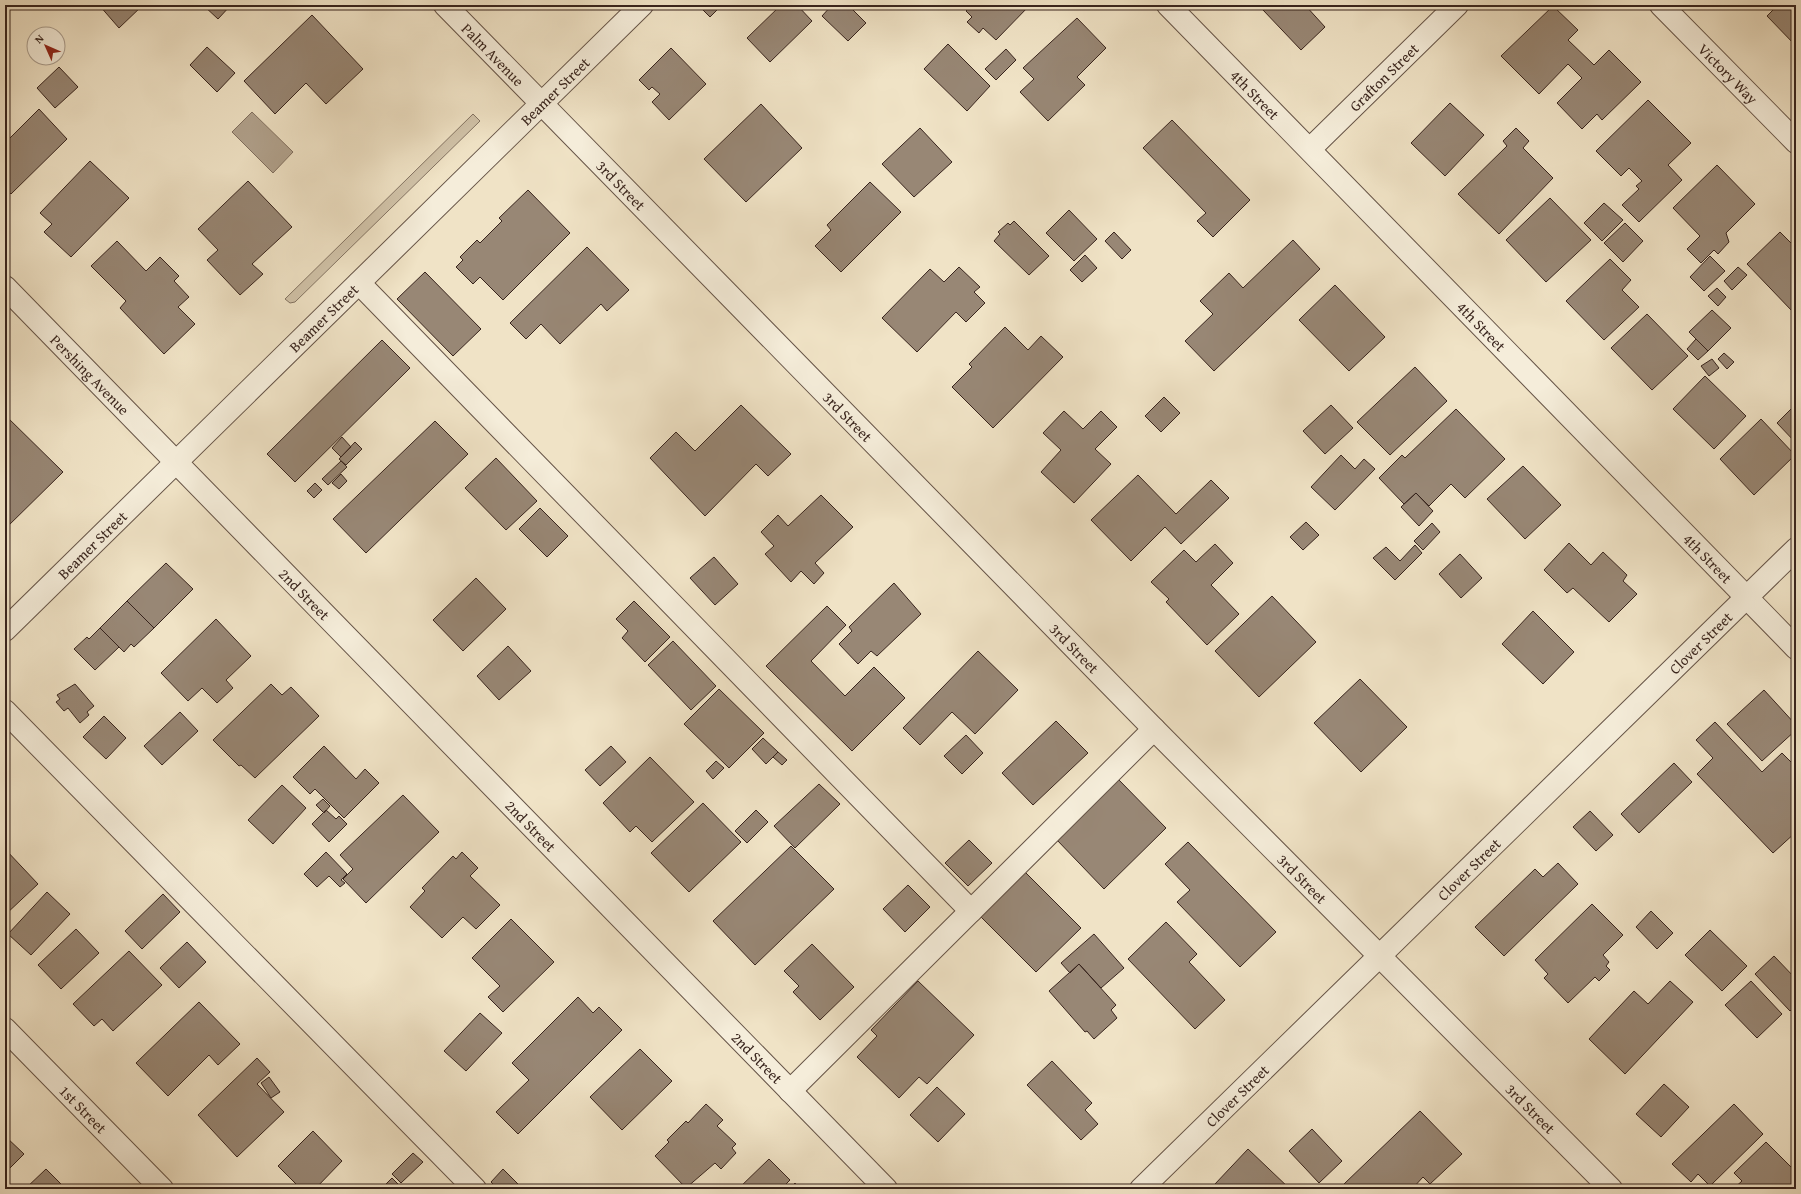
<svg xmlns="http://www.w3.org/2000/svg" width="1801" height="1194" font-family="'Gentium Book Plus',serif">
  <style>
    .green { fill: #d1c3a9; stroke: #847463 }
    .water { fill: #b1a28d; stroke: #817060 }
    .building { fill: #988775; stroke: #38241d }
    .lines { fill: none; stroke-linecap: round; stroke-linejoin: round }
    .minor-casing { stroke: #665447; stroke-width: 24 }
    .minor { stroke: #f5edda; stroke-width: 22 }
    .labels { text-anchor: middle; dominant-baseline: central; stroke-width: 3.5; stroke-linejoin: round; paint-order: stroke }
    .street-label { font-size: 15px; fill: #38241d; stroke: #f5edda }
  </style>
  <rect width="100%" height="100%" fill="#f0e3c6"/>
  <filter id="stains"><feTurbulence type="fractalNoise" baseFrequency=".005" numOctaves="4"/><feColorMatrix values="0 0 0 0 .2 0 0 0 0 .09 0 0 0 0 .02 0 0 0 .5 -.17"/></filter>
  <radialGradient id="worn" r=".72"><stop offset=".6" stop-color="#630" stop-opacity="0"/><stop offset="1" stop-color="#630" stop-opacity=".3"/></radialGradient>
  <path class="green" d="M 473,114 L 480,121 L 295,302 L 290,303 L 285,299 Z"/>
  <path class="water" d="M 252,112 L 293,152 L 273,173 L 232,132 Z"/>
  <path class="building" d="M 99,5 L 143,5 L 119,28 Z
    M 203,5 L 231,5 L 218,19 Z
    M 698,5 L 722,5 L 710,17 Z
    M 781,5 L 797,5 L 812,21 L 770,62 L 747,38 Z
    M 832,5 L 848,5 L 866,23 L 848,41 L 822,16 Z
    M 972,5 L 1030,5 L 996,40 L 983,28 L 979,33 L 967,22 L 972,17 L 966,11 Z
    M 1269,5 L 1305,5 L 1325,27 L 1301,50 L 1263,10 Z
    M 1778,5 L 1796,5 L 1796,46 L 1767,16 Z
    M 1553,6 L 1578,30 L 1568,40 L 1594,65 L 1609,50 L 1641,82 L 1602,120 L 1597,114 L 1582,129 L 1557,103 L 1582,78 L 1568,64 L 1539,94 L 1501,56 Z
    M 312,15 L 363,69 L 326,104 L 306,83 L 275,114 L 244,81 Z
    M 1077,18 L 1106,48 L 1077,77 L 1085,85 L 1048,121 L 1020,92 L 1034,79 L 1023,68 Z
    M 948,44 L 990,86 L 967,111 L 924,69 Z
    M 207,47 L 235,73 L 217,92 L 190,65 Z
    M 671,48 L 706,84 L 669,120 L 652,102 L 660,94 L 652,87 L 649,90 L 639,80 Z
    M 1006,49 L 1016,60 L 996,80 L 985,69 Z
    M 59,67 L 78,87 L 55,108 L 37,88 Z
    M 1648,100 L 1691,143 L 1668,165 L 1682,180 L 1639,222 L 1622,205 L 1639,189 L 1636,186 L 1642,181 L 1629,168 L 1621,176 L 1596,151 Z
    M 1450,103 L 1484,135 L 1445,176 L 1411,143 Z
    M 761,104 L 802,148 L 746,202 L 704,159 Z
    M 39,109 L 67,139 L 11,194 L 5,188 L 5,143 Z
    M 1172,120 L 1250,200 L 1213,237 L 1197,221 L 1206,213 L 1143,148 Z
    M 920,128 L 952,162 L 914,197 L 882,164 Z
    M 1516,128 L 1529,141 L 1523,148 L 1553,178 L 1499,234 L 1458,194 L 1507,146 L 1503,141 Z
    M 90,161 L 129,198 L 71,257 L 44,232 L 52,224 L 40,213 Z
    M 1717,165 L 1755,204 L 1726,233 L 1729,242 L 1718,254 L 1714,250 L 1701,263 L 1687,249 L 1700,236 L 1673,208 Z
    M 248,181 L 292,227 L 252,264 L 263,274 L 240,295 L 207,260 L 218,250 L 198,229 Z
    M 870,182 L 901,212 L 841,272 L 815,246 L 831,230 L 827,225 Z
    M 528,190 L 570,233 L 503,300 L 480,277 L 473,284 L 456,267 L 463,260 L 460,257 L 477,240 L 480,243 L 502,221 L 499,218 Z
    M 1550,198 L 1591,240 L 1546,282 L 1506,240 Z
    M 1604,203 L 1623,220 L 1602,241 L 1584,223 Z
    M 1069,210 L 1097,239 L 1074,261 L 1046,233 Z
    M 1014,221 L 1049,256 L 1029,275 L 994,241 L 1000,234 L 998,232 L 1008,223 L 1010,225 Z
    M 1625,223 L 1643,241 L 1623,262 L 1604,243 Z
    M 1114,232 L 1131,250 L 1122,259 L 1105,241 Z
    M 1780,232 L 1796,248 L 1796,307 L 1792,311 L 1747,264 Z
    M 1293,240 L 1320,269 L 1214,371 L 1185,341 L 1213,314 L 1200,301 L 1229,273 L 1243,288 Z
    M 117,241 L 146,271 L 160,257 L 179,276 L 174,281 L 189,297 L 178,307 L 195,324 L 164,354 L 120,308 L 126,301 L 91,266 Z
    M 587,247 L 629,290 L 607,311 L 601,304 L 560,344 L 541,324 L 526,339 L 510,323 Z
    M 1085,255 L 1097,268 L 1082,282 L 1070,270 Z
    M 1710,256 L 1725,271 L 1704,291 L 1690,277 Z
    M 1610,259 L 1631,280 L 1622,290 L 1639,307 L 1604,340 L 1566,301 Z
    M 959,267 L 980,287 L 974,292 L 985,303 L 966,322 L 956,312 L 917,352 L 882,318 L 930,269 L 944,282 Z
    M 1738,267 L 1747,275 L 1732,290 L 1724,281 Z
    M 425,272 L 481,329 L 453,356 L 397,299 Z
    M 1335,285 L 1385,337 L 1349,371 L 1299,320 Z
    M 1717,288 L 1726,297 L 1718,306 L 1708,296 Z
    M 1712,310 L 1731,328 L 1708,351 L 1689,332 Z
    M 1647,314 L 1688,356 L 1652,390 L 1611,348 Z
    M 1005,327 L 1028,350 L 1041,336 L 1063,357 L 993,428 L 952,387 L 972,367 L 969,364 Z
    M 1696,339 L 1708,351 L 1698,360 L 1687,349 Z
    M 382,340 L 410,368 L 295,482 L 267,454 Z
    M 1724,353 L 1734,362 L 1727,369 L 1718,359 Z
    M 1712,359 L 1719,368 L 1709,376 L 1701,366 Z
    M 1415,367 L 1447,401 L 1390,455 L 1357,422 Z
    M 1705,376 L 1746,416 L 1714,449 L 1673,409 Z
    M 1164,397 L 1180,413 L 1161,432 L 1145,416 Z
    M 1796,404 L 1796,443 L 1777,423 Z
    M 741,405 L 791,454 L 768,476 L 756,464 L 705,516 L 650,458 L 676,432 L 695,451 Z
    M 1331,405 L 1353,428 L 1325,454 L 1303,431 Z
    M 1456,409 L 1505,459 L 1465,498 L 1451,484 L 1429,506 L 1416,493 L 1404,504 L 1379,478 L 1402,455 L 1405,458 Z
    M 1064,411 L 1083,429 L 1101,411 L 1117,427 L 1095,449 L 1111,464 L 1074,503 L 1041,472 L 1061,450 L 1043,433 Z
    M 5,415 L 63,472 L 5,529 Z
    M 1761,419 L 1795,455 L 1754,495 L 1720,459 Z
    M 435,421 L 468,454 L 366,553 L 333,519 Z
    M 342,437 L 351,447 L 341,457 L 332,448 Z
    M 355,442 L 362,449 L 346,465 L 339,459 Z
    M 1341,455 L 1355,469 L 1364,459 L 1375,469 L 1335,510 L 1311,487 Z
    M 496,458 L 537,501 L 506,530 L 465,488 Z
    M 341,461 L 347,467 L 328,485 L 322,479 Z
    M 1523,466 L 1561,505 L 1525,539 L 1487,499 Z
    M 341,474 L 347,481 L 339,489 L 332,483 Z
    M 1138,475 L 1176,514 L 1211,480 L 1229,498 L 1181,544 L 1165,527 L 1131,561 L 1091,520 Z
    M 315,483 L 322,490 L 314,498 L 307,491 Z
    M 1416,493 L 1433,511 L 1419,526 L 1401,507 Z
    M 821,495 L 853,527 L 815,563 L 824,573 L 814,584 L 801,571 L 791,582 L 765,554 L 774,546 L 761,532 L 778,515 L 788,526 Z
    M 540,508 L 568,536 L 547,557 L 519,529 Z
    M 1306,522 L 1319,535 L 1303,550 L 1290,537 Z
    M 1432,523 L 1440,532 L 1423,550 L 1414,541 Z
    M 1569,543 L 1591,565 L 1603,552 L 1627,575 L 1623,581 L 1637,594 L 1609,622 L 1573,588 L 1567,593 L 1544,570 Z
    M 1215,544 L 1233,563 L 1211,585 L 1239,614 L 1207,645 L 1166,602 L 1169,599 L 1151,582 L 1184,550 L 1196,562 Z
    M 1415,545 L 1422,553 L 1395,580 L 1373,558 L 1386,547 L 1400,561 Z
    M 1460,554 L 1482,578 L 1461,598 L 1439,574 Z
    M 714,557 L 738,584 L 715,605 L 690,578 Z
    M 166,563 L 193,589 L 154,628 L 127,601 Z
    M 476,578 L 506,609 L 463,651 L 433,620 Z
    M 894,583 L 921,614 L 877,656 L 871,651 L 858,664 L 839,644 L 852,631 L 849,627 Z
    M 1272,596 L 1316,642 L 1259,697 L 1215,651 Z
    M 127,601 L 154,628 L 134,647 L 131,644 L 124,652 L 100,628 Z
    M 634,601 L 670,637 L 645,662 L 622,638 L 628,631 L 616,619 Z
    M 827,606 L 846,625 L 811,661 L 845,696 L 874,667 L 905,698 L 852,751 L 766,666 Z
    M 1533,611 L 1574,652 L 1543,684 L 1502,644 Z
    M 216,619 L 251,656 L 226,680 L 233,688 L 217,703 L 202,688 L 188,701 L 161,673 Z
    M 100,628 L 119,647 L 95,670 L 74,649 L 87,637 L 89,639 Z
    M 673,641 L 716,686 L 691,710 L 648,665 Z
    M 508,646 L 531,671 L 499,700 L 477,676 Z
    M 978,651 L 1018,690 L 975,734 L 952,712 L 920,745 L 903,728 Z
    M 1360,679 L 1407,727 L 1361,772 L 1314,723 Z
    M 75,684 L 94,706 L 87,712 L 89,715 L 80,723 L 68,708 L 64,711 L 56,702 L 60,699 L 57,695 Z
    M 271,684 L 282,695 L 291,687 L 319,716 L 255,778 L 241,765 L 239,766 L 213,740 Z
    M 719,689 L 764,733 L 729,768 L 684,724 Z
    M 1764,690 L 1796,725 L 1796,730 L 1762,761 L 1727,724 Z
    M 180,712 L 198,731 L 162,765 L 144,746 Z
    M 104,716 L 126,738 L 106,759 L 83,737 Z
    M 1056,721 L 1088,753 L 1033,805 L 1002,773 Z
    M 1715,722 L 1762,772 L 1782,753 L 1796,767 L 1796,781 L 1794,782 L 1796,784 L 1796,832 L 1773,853 L 1697,774 L 1713,758 L 1696,740 Z
    M 966,735 L 983,753 L 962,774 L 944,756 Z
    M 763,738 L 778,752 L 766,764 L 752,749 Z
    M 324,746 L 356,779 L 365,769 L 379,783 L 344,818 L 315,789 L 310,794 L 293,777 Z
    M 611,746 L 626,762 L 600,786 L 585,770 Z
    M 778,752 L 787,760 L 782,765 L 773,757 Z
    M 650,757 L 694,802 L 652,842 L 636,826 L 630,832 L 603,803 Z
    M 716,761 L 724,768 L 713,779 L 706,771 Z
    M 1674,763 L 1692,782 L 1639,833 L 1621,814 Z
    M 1118,779 L 1166,828 L 1104,889 L 1056,839 Z
    M 819,784 L 840,804 L 795,848 L 774,826 Z
    M 282,785 L 306,808 L 273,844 L 248,820 Z
    M 403,795 L 439,832 L 366,903 L 343,879 L 353,869 L 340,855 Z
    M 323,799 L 330,806 L 324,813 L 316,805 Z
    M 703,803 L 741,842 L 689,892 L 651,853 Z
    M 326,810 L 336,819 L 339,816 L 347,824 L 329,842 L 312,824 Z
    M 756,810 L 768,822 L 747,843 L 735,831 Z
    M 1590,811 L 1613,835 L 1596,851 L 1573,827 Z
    M 969,840 L 992,863 L 968,886 L 945,863 Z
    M 1188,842 L 1276,932 L 1240,967 L 1177,902 L 1190,890 L 1165,864 Z
    M 791,846 L 834,889 L 755,965 L 713,921 Z
    M 5,849 L 38,884 L 5,915 Z
    M 326,852 L 347,874 L 341,880 L 345,883 L 340,887 L 329,876 L 317,887 L 304,874 Z
    M 462,852 L 478,868 L 470,876 L 500,905 L 476,929 L 463,917 L 442,938 L 410,907 L 425,891 L 422,888 L 453,856 L 456,859 Z
    M 1558,863 L 1578,884 L 1504,956 L 1475,927 L 1535,869 L 1543,877 Z
    M 1025,872 L 1081,928 L 1036,972 L 980,916 Z
    M 908,885 L 930,907 L 905,932 L 883,909 Z
    M 47,892 L 70,914 L 31,955 L 8,934 Z
    M 163,894 L 180,912 L 142,949 L 125,931 Z
    M 1592,904 L 1623,935 L 1603,955 L 1609,962 L 1606,966 L 1610,970 L 1599,981 L 1595,977 L 1568,1003 L 1544,978 L 1548,974 L 1535,960 Z
    M 1651,911 L 1673,933 L 1657,949 L 1636,927 Z
    M 511,919 L 554,962 L 503,1012 L 488,997 L 500,986 L 472,958 Z
    M 1166,922 L 1197,954 L 1189,962 L 1225,1000 L 1195,1029 L 1128,959 Z
    M 76,929 L 99,953 L 61,989 L 38,965 Z
    M 1710,930 L 1747,966 L 1722,991 L 1685,955 Z
    M 1094,934 L 1124,968 L 1101,988 L 1079,964 L 1070,973 L 1061,963 Z
    M 187,942 L 206,962 L 179,988 L 160,968 Z
    M 812,944 L 854,987 L 820,1020 L 793,992 L 799,986 L 784,971 Z
    M 129,951 L 162,985 L 113,1031 L 102,1019 L 94,1026 L 73,1004 Z
    M 1774,956 L 1796,979 L 1796,1005 L 1790,1011 L 1755,974 Z
    M 1079,964 L 1116,1005 L 1111,1010 L 1117,1018 L 1094,1039 L 1087,1031 L 1085,1032 L 1049,991 Z
    M 918,981 L 974,1035 L 927,1084 L 919,1077 L 899,1098 L 857,1057 L 877,1036 L 871,1030 Z
    M 1670,981 L 1693,1002 L 1625,1074 L 1589,1039 L 1634,991 L 1648,1004 Z
    M 1751,981 L 1782,1014 L 1757,1038 L 1725,1005 Z
    M 578,997 L 593,1013 L 599,1007 L 622,1030 L 518,1134 L 496,1112 L 529,1080 L 512,1063 Z
    M 199,1002 L 240,1044 L 218,1065 L 209,1055 L 168,1096 L 136,1063 Z
    M 480,1013 L 502,1033 L 466,1071 L 444,1051 Z
    M 640,1049 L 672,1081 L 622,1130 L 590,1097 Z
    M 257,1058 L 270,1072 L 257,1084 L 284,1112 L 237,1157 L 198,1115 Z
    M 1052,1061 L 1092,1103 L 1085,1110 L 1098,1124 L 1081,1140 L 1027,1085 Z
    M 269,1077 L 280,1092 L 271,1098 L 261,1083 Z
    M 1664,1084 L 1689,1107 L 1661,1137 L 1636,1114 Z
    M 937,1087 L 965,1114 L 938,1142 L 910,1115 Z
    M 706,1104 L 723,1120 L 717,1126 L 736,1144 L 732,1148 L 736,1153 L 721,1169 L 715,1163 L 686,1188 L 655,1156 L 669,1142 L 667,1140 L 686,1121 L 688,1123 Z
    M 1734,1104 L 1763,1134 L 1710,1186 L 1698,1174 L 1691,1182 L 1672,1164 Z
    M 1420,1111 L 1462,1154 L 1430,1184 L 1423,1177 L 1412,1189 L 1349,1189 L 1344,1184 Z
    M 1312,1129 L 1342,1161 L 1319,1183 L 1289,1151 Z
    M 313,1131 L 342,1161 L 315,1189 L 301,1189 L 278,1166 Z
    M 5,1136 L 24,1154 L 5,1173 Z
    M 1766,1142 L 1796,1172 L 1796,1189 L 1733,1189 L 1742,1181 L 1734,1173 Z
    M 1248,1149 L 1290,1189 L 1220,1189 L 1215,1184 Z
    M 413,1153 L 423,1162 L 401,1183 L 392,1174 Z
    M 769,1159 L 790,1180 L 781,1189 L 738,1189 Z
    M 46,1169 L 66,1189 L 25,1189 Z
    M 503,1169 L 523,1189 L 498,1189 L 491,1182 Z
    M 392,1178 L 403,1189 L 381,1189 Z
    M 795,1183 L 800,1189 L 789,1189 Z"/>
  <g class="lines">
    <g class="minor-casing">
      <g id="minor">
        <path id="s1" d="M 445,5 L 1154,729 L 1611,1189"/>
        <path id="s2" d="M 1168,5 L 1796,648"/>
        <path id="s3" d="M 1661,5 L 1796,142"/>
        <path id="s4" d="M 1310,149 L 1457,5"/>
        <path d="M 359,283 L 971,911"/>
        <path id="s5" d="M 5,287 L 886,1189"/>
        <path id="s6" d="M 5,630 L 642,5"/>
        <path d="M 5,711 L 475,1189"/>
        <path id="s7" d="M 5,1029 L 162,1189"/>
        <path d="M 790,1091 L 1154,729"/>
        <path id="s8" d="M 1141,1189 L 1796,549"/>
      </g>
    </g>
    <use href="#minor" class="minor"/>
  </g>
  <g class="labels">
    <g class="street-label">
      <text stroke="none"><textPath href="#s1" startOffset="69">Palm Avenue</textPath></text>
      <text stroke="none"><textPath href="#s3" startOffset="96">Victory Way</textPath></text>
      <text stroke="none"><textPath href="#s4" startOffset="103">Grafton Street</textPath></text>
      <text stroke="none"><textPath href="#s6" startOffset="770">Beamer Street</textPath></text>
      <text stroke="none"><textPath href="#s2" startOffset="125">4th Street</textPath></text>
      <text stroke="none"><textPath href="#s1" startOffset="252">3rd Street</textPath></text>
      <text stroke="none"><textPath href="#s6" startOffset="446">Beamer Street</textPath></text>
      <text stroke="none"><textPath href="#s2" startOffset="449">4th Street</textPath></text>
      <text stroke="none"><textPath href="#s5" startOffset="122">Pershing Avenue</textPath></text>
      <text stroke="none"><textPath href="#s1" startOffset="576">3rd Street</textPath></text>
      <text stroke="none"><textPath href="#s6" startOffset="122">Beamer Street</textPath></text>
      <text stroke="none"><textPath href="#s2" startOffset="773">4th Street</textPath></text>
      <text stroke="none"><textPath href="#s5" startOffset="429">2nd Street</textPath></text>
      <text stroke="none"><textPath href="#s8" startOffset="782">Clover Street</textPath></text>
      <text stroke="none"><textPath href="#s1" startOffset="900">3rd Street</textPath></text>
      <text stroke="none"><textPath href="#s5" startOffset="753">2nd Street</textPath></text>
      <text stroke="none"><textPath href="#s8" startOffset="458">Clover Street</textPath></text>
      <text stroke="none"><textPath href="#s1" startOffset="1224">3rd Street</textPath></text>
      <text stroke="none"><textPath href="#s5" startOffset="1077">2nd Street</textPath></text>
      <text stroke="none"><textPath href="#s8" startOffset="134">Clover Street</textPath></text>
      <text stroke="none"><textPath href="#s1" startOffset="1548">3rd Street</textPath></text>
      <text stroke="none"><textPath href="#s7" startOffset="112">1st Street</textPath></text>
    </g>
  </g>
  <rect width="1801" height="1194" fill="none" stroke="#f0e3c6" stroke-width="20"/>
  <rect x="6" y="6" width="1789" height="1182" fill="none" stroke="#38241d" stroke-width="2"/>
  <rect x="10" y="10" width="1781" height="1174" fill="none" stroke="#38241d"/>
  <g transform="translate(46 46) rotate(315)"><circle r="19" fill="#f5edda" stroke="#a99d8e"/>
  <path d="M0-3L7 15L0 10L-7 15Z" fill="#8f2418"/>
  <text y="-6" font-size="11" font-weight="bold" text-anchor="middle" fill="#38241d">N</text>
  </g>
  <rect width="100%" height="100%" filter="url(#stains)"/>
  <rect width="100%" height="100%" fill="url(#worn)"/>
</svg>
